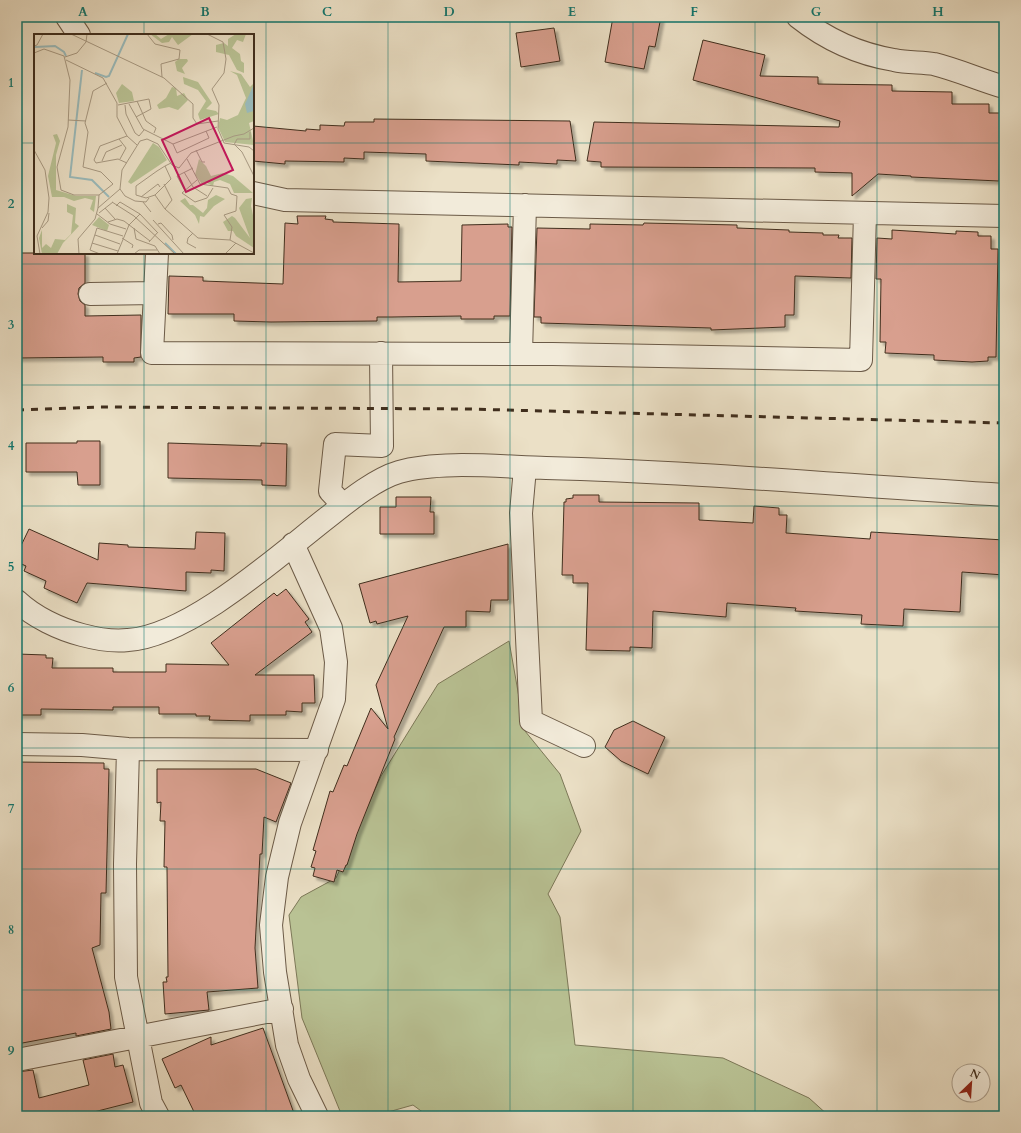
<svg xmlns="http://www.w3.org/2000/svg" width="1021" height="1133" font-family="Cardo,serif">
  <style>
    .green { fill: #b9c294; stroke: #7c7858 }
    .building { fill: #d89f8e; stroke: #402e1d; filter: url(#shadow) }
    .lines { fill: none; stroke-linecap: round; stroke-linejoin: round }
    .minor-casing { stroke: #6b5a47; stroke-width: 24 }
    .minor { stroke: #f2ebda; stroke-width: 22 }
    .rail { stroke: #402e1d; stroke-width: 3; stroke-dasharray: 7 7; stroke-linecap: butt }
    .grid { fill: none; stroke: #0f766e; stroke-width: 1; stroke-opacity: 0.55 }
    .inset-river { fill: none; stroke: #9abbbc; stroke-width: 2 }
    .inset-road { fill: none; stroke: #a79982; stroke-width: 1 }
    .view { fill: #c2185b; fill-opacity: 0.15; stroke: #c2185b; stroke-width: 2 }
    .inset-edge { fill: none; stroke: #402e1d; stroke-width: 2 }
    .neatline { fill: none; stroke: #0f766e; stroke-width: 1.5 }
    .grid-label { font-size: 13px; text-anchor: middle; font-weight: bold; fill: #0f766e }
  </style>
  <defs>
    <filter id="shadow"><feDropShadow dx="3.5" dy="3.5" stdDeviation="1" flood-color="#0004"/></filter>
  </defs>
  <rect width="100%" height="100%" fill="#ebe0c6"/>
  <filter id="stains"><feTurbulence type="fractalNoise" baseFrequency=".005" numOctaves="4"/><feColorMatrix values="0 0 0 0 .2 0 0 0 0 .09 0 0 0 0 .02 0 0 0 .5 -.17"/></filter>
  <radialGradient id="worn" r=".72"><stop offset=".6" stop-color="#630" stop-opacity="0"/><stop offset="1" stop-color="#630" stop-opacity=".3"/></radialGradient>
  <path class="green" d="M 509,641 L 525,731 L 560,774 L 581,831 L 548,894 L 560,917 L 575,1045 L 723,1058 L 809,1098 L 829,1116 L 428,1116 L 413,1105 L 374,1116 L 342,1116 L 302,1018 L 289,915 L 301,897 L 336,878 L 381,776 L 438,684 Z"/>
  <path class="building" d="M 613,17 L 661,17 L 655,47 L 649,46 L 644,69 L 605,62 Z
    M 554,28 L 560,61 L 521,67 L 516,33 Z
    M 703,40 L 765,55 L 760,76 L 818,77 L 818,84 L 892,85 L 892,91 L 952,92 L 952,104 L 989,104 L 989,113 L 1000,113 L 999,181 L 911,177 L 911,176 L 878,174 L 852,196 L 852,173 L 815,172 L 815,168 L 601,167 L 601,162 L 587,161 L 594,122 L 839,127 L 840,121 L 693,80 Z
    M 374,119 L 570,121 L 576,161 L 557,160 L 557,164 L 519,162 L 519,165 L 426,161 L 426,154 L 364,152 L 364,159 L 344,158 L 344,162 L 285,161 L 285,164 L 253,161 L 253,126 L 306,131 L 306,129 L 320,130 L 320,125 L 344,126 L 345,122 L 374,122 Z
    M 297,216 L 326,216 L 325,219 L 333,220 L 333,222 L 399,224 L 398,282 L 461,281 L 462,225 L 508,224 L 508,227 L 512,227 L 510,316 L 494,316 L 494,319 L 461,319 L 461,316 L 392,317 L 377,317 L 377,321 L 271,322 L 234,321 L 234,314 L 168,314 L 169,276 L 203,277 L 203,281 L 283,284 L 285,223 L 298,224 Z
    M 644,223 L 737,225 L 737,228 L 789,230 L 789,232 L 823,233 L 823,235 L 839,235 L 838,238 L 852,238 L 851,278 L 795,276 L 794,315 L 785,315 L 785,327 L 711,330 L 711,328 L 541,323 L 541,317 L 534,317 L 537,228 L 590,229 L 590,224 L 643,225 Z
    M 892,230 L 956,234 L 956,231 L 978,232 L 978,236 L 991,236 L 991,249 L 998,249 L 996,357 L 988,357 L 988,361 L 972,362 L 934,360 L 934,355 L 885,353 L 886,342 L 880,342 L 881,279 L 876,279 L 877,238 L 892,239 Z
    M 17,253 L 85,253 L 85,283 L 79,288 L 78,294 L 80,301 L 85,305 L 85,316 L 141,315 L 141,357 L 134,358 L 134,362 L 103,362 L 103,357 L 17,358 Z
    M 77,441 L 100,441 L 100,485 L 78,485 L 77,472 L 26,472 L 26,443 L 77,443 Z
    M 168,443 L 261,446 L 261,443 L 287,444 L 286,486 L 262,485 L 262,480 L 168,478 Z
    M 573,495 L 599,495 L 599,502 L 699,503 L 699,520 L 753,523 L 754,506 L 779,508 L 779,515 L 787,515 L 786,533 L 870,539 L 871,532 L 1004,540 L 1004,575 L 962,572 L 960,612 L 904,609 L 903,626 L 861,624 L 862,615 L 795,611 L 796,608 L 727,603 L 726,617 L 653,611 L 652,648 L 630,647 L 630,651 L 586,650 L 588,583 L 573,583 L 573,575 L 562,575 L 564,502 L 566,502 L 566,499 L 573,498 Z
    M 396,497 L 431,497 L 430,512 L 434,512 L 434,534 L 380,534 L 380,507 L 396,507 Z
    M 29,529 L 98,560 L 99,543 L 128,545 L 128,547 L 195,549 L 196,532 L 225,533 L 224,571 L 211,570 L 211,573 L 186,572 L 186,591 L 87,583 L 77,603 L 44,588 L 46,581 L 24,571 L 26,566 L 17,562 L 17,554 Z
    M 508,544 L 508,600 L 491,600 L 490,612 L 466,611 L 466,627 L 444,627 L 394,737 L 395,739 L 357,834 L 347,865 L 346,865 L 343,872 L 337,870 L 334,882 L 313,876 L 315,868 L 311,867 L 316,851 L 313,850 L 330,791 L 333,792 L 344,765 L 347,766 L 371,708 L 388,729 L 376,685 L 408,616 L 377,624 L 376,621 L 370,623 L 359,584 Z
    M 286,589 L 309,619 L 305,622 L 312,632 L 255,675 L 314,675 L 315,703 L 302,703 L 302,712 L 286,711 L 286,715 L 250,715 L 250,721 L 209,720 L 210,716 L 196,716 L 196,714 L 159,714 L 159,707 L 113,707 L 113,710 L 41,709 L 41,715 L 17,715 L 17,654 L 46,655 L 46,658 L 53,658 L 52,668 L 113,668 L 113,672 L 166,672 L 166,664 L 229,665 L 211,643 L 274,593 L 277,596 Z
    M 633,721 L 665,737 L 648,774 L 621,761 L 605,747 L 614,730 Z
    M 17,762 L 104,763 L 104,769 L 109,769 L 106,893 L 101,893 L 100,945 L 92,948 L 109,1012 L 111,1029 L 76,1036 L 76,1033 L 17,1044 Z
    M 157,769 L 256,769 L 291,783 L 276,822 L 264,817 L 262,854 L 260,854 L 255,948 L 258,988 L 207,992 L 209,1010 L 165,1014 L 163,982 L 167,982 L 166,977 L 168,977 L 167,867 L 164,867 L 165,821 L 160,821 L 161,802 L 157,803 Z
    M 263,1028 L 295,1116 L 196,1116 L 181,1085 L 175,1088 L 162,1059 L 211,1037 L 211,1045 Z
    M 113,1054 L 115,1067 L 123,1065 L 133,1102 L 78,1116 L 17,1116 L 17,1072 L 33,1070 L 39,1098 L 89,1085 L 83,1060 Z"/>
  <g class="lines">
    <g class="minor-casing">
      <path id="minor" d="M 67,17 L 79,35
        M 798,17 C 827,40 858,54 894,60 C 907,63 921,62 934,64 C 958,70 980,80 1004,87
        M 253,193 L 285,200 L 1004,216
        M 157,253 L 152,353 L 553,354 L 861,360 L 865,213
        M 90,294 L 155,293
        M 521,354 L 525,205
        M 525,468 L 521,513 L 531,721 L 584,746
        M 343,505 L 330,491 L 335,444 L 382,446 L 381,353
        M 293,544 L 331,628 L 336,662 L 334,699 L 290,823 L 277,877 L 271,925 L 275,972 L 287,1045 L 299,1079 L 317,1116
        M 17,601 C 34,617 59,629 82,635 C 97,639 112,642 128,640 C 190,636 279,555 328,517 C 347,502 375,479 399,472 C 439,460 504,467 546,468 C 699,472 851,486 1004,495
        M 17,744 L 82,745 L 128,749 L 317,750
        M 128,749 L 125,864 L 126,977 L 151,1103 L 158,1116
        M 17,1060 L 282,1009"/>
    </g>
    <use href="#minor" class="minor"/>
    <path class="rail" d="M 17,410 L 100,407 L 468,409 L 1004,423"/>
  </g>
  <path class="grid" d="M 144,17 L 144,35M 266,17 L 266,1116M 388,17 L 388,1116M 510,17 L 510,1116M 633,17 L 633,1116M 755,17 L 755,1116M 877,17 L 877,1116M 17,143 L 35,143M 253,143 L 1004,143M 144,253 L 144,1116M 17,264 L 1004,264M 17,385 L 1004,385M 17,506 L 1004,506M 17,627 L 1004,627M 17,748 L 1004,748M 17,869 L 1004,869M 17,990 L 1004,990"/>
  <g transform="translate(34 34)">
    <rect width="220" height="220" fill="#ebe0c6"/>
    <path d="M 116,0 L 121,0 L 127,5 L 135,0 L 159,0 L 144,11 L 138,3 L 135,8 L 128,9 ZM 202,0 L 212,0 L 209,8 L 203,6 L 198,14 L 206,20 L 207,27 L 210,29 L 210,39 L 203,36 L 195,21 L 182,18 L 182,11 L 190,9 L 194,12 L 194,5 ZM 145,25 L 153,25 L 154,27 L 148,34 L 151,40 L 143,37 L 141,28 ZM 196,37 L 207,40 L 216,53 L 220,49 L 220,87 L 215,89 L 220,111 L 191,108 L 184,93 L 186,84 L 193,86 L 204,81 L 212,64 L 203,41 ZM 149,43 L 164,48 L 178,69 L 172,75 L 182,77 L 185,80 L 166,86 L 164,80 L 172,67 L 164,56 L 150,50 ZM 88,50 L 98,58 L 100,67 L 85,69 L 82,59 ZM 138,53 L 142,54 L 143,62 L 150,59 L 154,66 L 144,76 L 135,73 L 125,75 L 123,71 L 132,64 ZM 23,100 L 26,107 L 22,121 L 22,156 L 42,162 L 62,162 L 60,178 L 56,175 L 59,166 L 51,164 L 40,167 L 30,163 L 18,163 L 14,142 L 22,109 L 19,101 ZM 119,109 L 125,113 L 133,126 L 97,150 L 94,148 ZM 165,125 L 172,132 L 177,142 L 189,139 L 199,142 L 219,159 L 200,159 L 196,150 L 186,146 L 180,148 L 179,152 L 171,148 L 168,150 L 161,141 ZM 182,161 L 191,165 L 180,172 L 170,183 L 166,182 L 165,190 L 161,181 L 146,167 L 151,164 L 156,171 L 159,171 L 169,179 L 173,174 L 174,166 ZM 218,164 L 217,172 L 220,186 L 220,214 L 202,202 L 199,197 L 194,197 L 189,188 L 198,182 L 201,184 L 216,204 L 205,174 L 212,165 ZM 33,170 L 42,174 L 41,189 L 45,192 L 29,209 L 23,220 L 8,220 L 5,204 L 8,196 L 8,214 L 12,210 L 17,214 L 21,205 L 31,206 L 37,200 L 39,181 L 33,178 ZM 65,183 L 75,191 L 73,197 L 58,191 Z" fill="#b9c294"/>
    <path d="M 220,50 L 220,77 L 213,79 L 211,70 Z" fill="#9abbbc"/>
    <path class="inset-river" d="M 1,13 L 21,12 L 30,18 L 32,22M 48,36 L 36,143 L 58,146 L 75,163M 61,39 L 72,43 L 75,42 L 94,0M 131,209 L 142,220"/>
    <path class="inset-road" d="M 37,0 L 130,44 L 159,70 L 159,84 L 163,90 L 184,87M 113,0 L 121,10 L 146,16 L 145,25 L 127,30 L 128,43M 173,0 L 189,8 L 192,25 L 190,39 L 178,55 L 185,71 L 184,95 L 190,109 L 215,113 L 220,117M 0,12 L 3,11 L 9,0M 0,19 L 10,15 L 30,22 L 36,46 L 34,93 L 23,133 L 27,156 L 40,161 L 65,161M 31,23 L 43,19 L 52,8 L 53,0M 32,26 L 69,44 L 83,69 L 83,83 L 93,102 L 103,111M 103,67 L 112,87 L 122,94 L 120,99M 95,70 L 109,95 L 139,110 L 183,93M 84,71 L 115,65 L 117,75 L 102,83M 91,71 L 92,80 L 101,99 L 105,102 L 110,96M 34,86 L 52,87M 93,102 L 66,112 L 60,126 L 62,129 L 84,125 L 93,129M 85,105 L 92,114 L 86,125M 139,110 L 143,119 L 175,104 L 172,97M 200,111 L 203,105 L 216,105 L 216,98M 201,111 L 208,118 L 220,142M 0,116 L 11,136 L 15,164 L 14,178 L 3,202 L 6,220M 162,116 L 168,128 L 171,128M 153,125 L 166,150 L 194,154 L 197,160 L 203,162 L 202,177 L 190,181 L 198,193 L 196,206M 68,127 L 72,118 L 88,111M 131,132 L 137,145 L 121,161 L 112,164 L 102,161 L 102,152 L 123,137 L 131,132 L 137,129M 150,138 L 159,153 L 173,162M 163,146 L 148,159 L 161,168 L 173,164 L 179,154M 130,150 L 138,166 L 131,175M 86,155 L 91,162 L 101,167 L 112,168 L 115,164M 150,155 L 143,142 L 159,134M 121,161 L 131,175 L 164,204 L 196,206 L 220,219M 107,163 L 124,150 L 126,153M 78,168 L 100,182 L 141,220M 109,168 L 117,178M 82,172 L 86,168 L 106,180 L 95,191 L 83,220M 64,174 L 65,161 L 79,150 L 67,138 L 49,133 L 54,98 L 51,89 L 59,57 L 73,49M 71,174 L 81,185M 65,179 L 79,168M 63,180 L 76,190 L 92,195M 106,180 L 123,198M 119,186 L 150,220M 74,188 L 83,185 L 90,187 L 116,207M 124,190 L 127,189 L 138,201 L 139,206M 8,194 L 14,187 L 15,179M 100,194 L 102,205 L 121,212 L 126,220M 159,199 L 154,204 L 153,209 L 162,214M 61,201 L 86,210M 88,204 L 99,211 L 98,214M 115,208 L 124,198M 58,209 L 84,217M 45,220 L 44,205 L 61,185 L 64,174 L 86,155 L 88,136 L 106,107 L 113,105 L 124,110 L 138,131 L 145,134 L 157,119 L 200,102 L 210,100 L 220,94M 66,220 L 56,216 L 63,194 L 89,202M 100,220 L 105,216 L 123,216M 191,220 L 202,209"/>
    <path class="view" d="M 175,84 L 199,136 L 152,158 L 128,106 Z"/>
    <rect width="220" height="220" class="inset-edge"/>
  </g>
  <rect width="1021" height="1133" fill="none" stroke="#ebe0c6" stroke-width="44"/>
  <g transform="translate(971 1083) rotate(25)"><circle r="19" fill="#f2ebda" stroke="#ab9f8e"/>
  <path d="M0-3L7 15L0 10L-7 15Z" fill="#8f2418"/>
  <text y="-6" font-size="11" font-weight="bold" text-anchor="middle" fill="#402e1d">N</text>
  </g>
  <rect x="22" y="22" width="977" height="1089" class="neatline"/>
  <g class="grid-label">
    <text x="83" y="16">A</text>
    <text x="205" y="16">B</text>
    <text x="327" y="16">C</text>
    <text x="449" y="16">D</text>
    <text x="572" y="16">E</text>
    <text x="694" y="16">F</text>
    <text x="816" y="16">G</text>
    <text x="938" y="16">H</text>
    <text x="11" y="87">1</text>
    <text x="11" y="208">2</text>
    <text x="11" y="329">3</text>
    <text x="11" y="450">4</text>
    <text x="11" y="571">5</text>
    <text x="11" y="692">6</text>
    <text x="11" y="813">7</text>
    <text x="11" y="934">8</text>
    <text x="11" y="1055">9</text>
  </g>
  <rect width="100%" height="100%" filter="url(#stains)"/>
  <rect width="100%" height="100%" fill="url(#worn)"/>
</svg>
